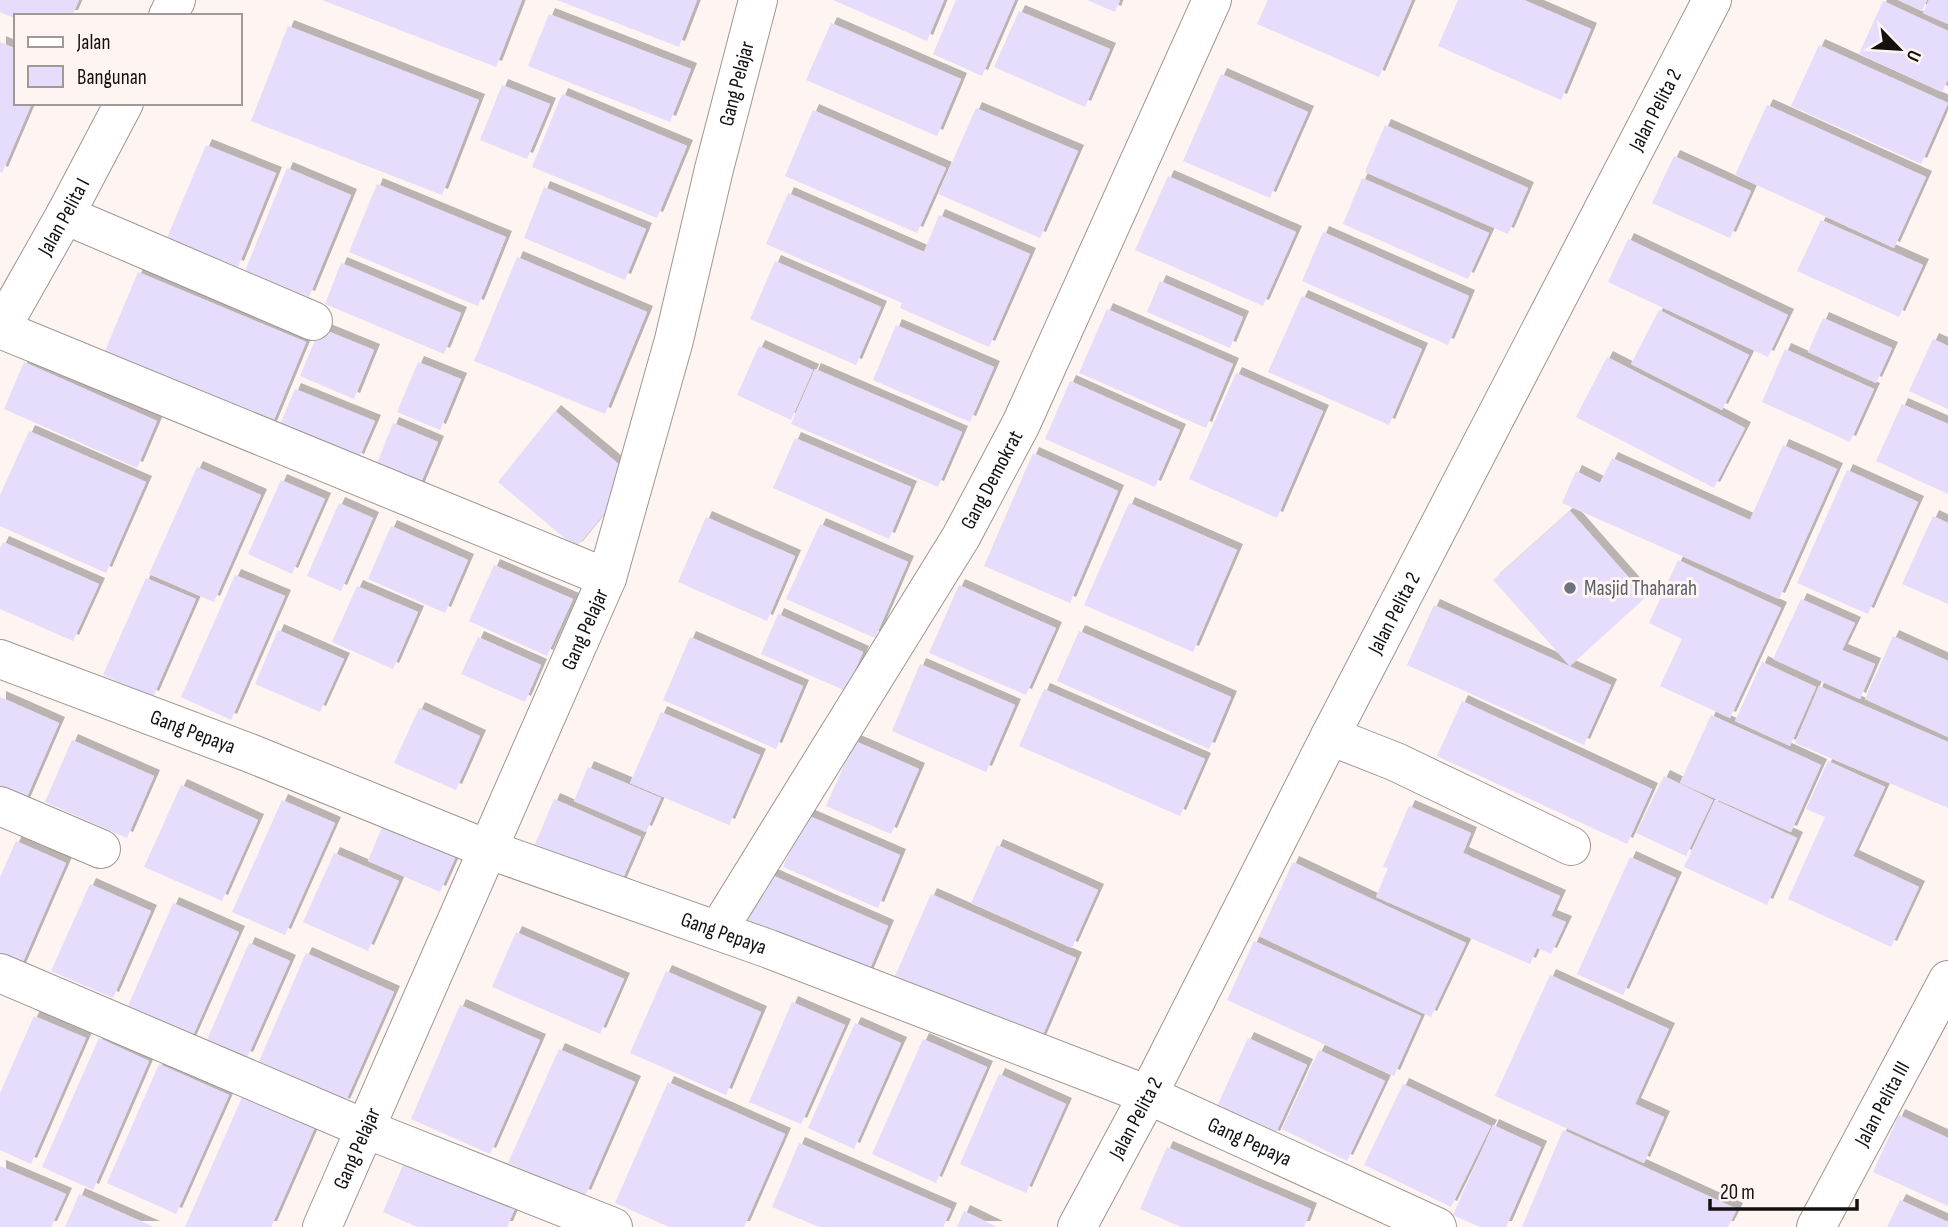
<svg xmlns="http://www.w3.org/2000/svg" width="1948" height="1227" font-family="'Sofia Sans Condensed',sans-serif">
  <style>
    .building { fill: #e6dcfc; filter: url(#shadow) }
    .lines { fill: none; stroke-linecap: round; stroke-linejoin: round }
    .minor-casing { stroke: #9f9693; stroke-width: 40 }
    .minor { stroke: #fff; stroke-width: 38 }
    .worship-dot { fill: #6b7280; stroke: #fef4f1; stroke-width: 2.5 }
    .labels { text-anchor: middle; dominant-baseline: central; stroke-width: 6; stroke-linejoin: round; paint-order: stroke }
    .street-label { font-size: 21px; fill: #13100f; stroke: #fef4f1 }
    .worship-label { font-size: 21px; fill: #5b616d; stroke: #fef4f1; text-anchor: start }
  </style>
  <defs>
    <filter id="shadow"><feDropShadow dx="6" dy="-6" stdDeviation="0" flood-color="#0004"/></filter>
  </defs>
  <rect width="100%" height="100%" fill="#fef4f1"/>
  <path class="building" d="M 0,0 L 79,0 L 72,16 L 16,16 L 16,19 L 0,12 Z
    M 322,0 L 522,0 L 496,67 Z
    M 557,0 L 697,0 L 679,47 Z
    M 833,0 L 944,0 L 927,41 Z
    M 956,0 L 1015,0 L 982,76 L 933,54 Z
    M 1087,0 L 1120,0 L 1115,12 Z
    M 1268,0 L 1412,0 L 1379,77 L 1257,24 Z
    M 1458,0 L 1524,0 L 1591,29 L 1561,100 L 1438,46 Z
    M 1898,0 L 1927,0 L 1922,11 Z
    M 1929,0 L 1948,0 L 1948,24 L 1923,13 Z
    M 1883,1 L 1948,31 L 1948,79 L 1942,92 L 1859,54 Z
    M 1019,11 L 1110,49 L 1085,107 L 994,67 Z
    M 549,14 L 691,69 L 670,122 L 528,66 Z
    M 831,23 L 961,79 L 937,136 L 806,80 Z
    M 288,26 L 479,100 L 442,195 L 251,121 Z
    M 0,42 L 16,49 L 16,103 L 32,103 L 2,173 L 0,172 Z
    M 1819,45 L 1948,103 L 1921,164 L 1791,106 Z
    M 1221,74 L 1308,112 L 1270,198 L 1183,161 Z
    M 502,85 L 550,104 L 527,159 L 480,140 Z
    M 562,94 L 687,146 L 657,218 L 532,167 Z
    M 1767,105 L 1926,177 L 1894,248 L 1735,175 Z
    M 976,108 L 1078,151 L 1040,238 L 938,194 Z
    M 813,110 L 946,168 L 917,233 L 785,176 Z
    M 1385,125 L 1528,188 L 1508,234 L 1365,172 Z
    M 206,145 L 276,173 L 238,267 L 167,238 Z
    M 1674,156 L 1751,191 L 1730,238 L 1652,203 Z
    M 287,168 L 351,195 L 309,297 L 245,271 Z
    M 1168,176 L 1296,232 L 1263,306 L 1135,250 Z
    M 1362,178 L 1489,233 L 1468,279 L 1343,224 Z
    M 377,184 L 506,237 L 478,306 L 349,252 Z
    M 544,187 L 646,229 L 625,280 L 524,238 Z
    M 788,193 L 924,252 L 939,215 L 1030,254 L 989,347 L 900,308 L 902,303 L 766,244 Z
    M 1821,220 L 1923,265 L 1899,317 L 1797,271 Z
    M 1323,232 L 1469,296 L 1448,345 L 1302,281 Z
    M 1628,239 L 1788,315 L 1768,357 L 1608,282 Z
    M 517,257 L 647,312 L 605,414 L 474,361 Z
    M 775,261 L 881,307 L 856,365 L 750,319 Z
    M 341,263 L 461,313 L 444,354 L 325,304 Z
    M 138,272 L 306,342 L 271,427 L 102,358 Z
    M 1160,281 L 1243,317 L 1230,348 L 1147,312 Z
    M 1302,296 L 1422,349 L 1389,425 L 1268,372 Z
    M 1107,309 L 1233,364 L 1206,428 L 1079,373 Z
    M 1659,310 L 1749,355 L 1722,410 L 1631,364 Z
    M 1823,318 L 1892,348 L 1876,383 L 1808,352 Z
    M 896,325 L 994,367 L 970,422 L 873,380 Z
    M 320,328 L 374,350 L 354,399 L 300,376 Z
    M 1933,339 L 1948,346 L 1948,409 L 1909,391 Z
    M 759,346 L 813,370 L 791,420 L 737,395 Z
    M 1785,349 L 1874,389 L 1850,442 L 1762,402 Z
    M 1607,357 L 1745,428 L 1714,488 L 1576,417 Z
    M 24,362 L 157,421 L 137,468 L 4,409 Z
    M 418,362 L 461,379 L 440,430 L 397,412 Z
    M 815,369 L 962,432 L 938,487 L 791,424 Z
    M 1236,373 L 1323,411 L 1277,518 L 1189,479 Z
    M 1070,381 L 1180,430 L 1155,487 L 1045,439 Z
    M 295,389 L 375,421 L 358,460 L 279,427 Z
    M 1902,404 L 1948,424 L 1948,494 L 1876,461 Z
    M 555,411 L 634,477 L 576,548 L 498,482 Z
    M 393,423 L 438,442 L 417,492 L 373,474 Z
    M 29,431 L 146,482 L 106,573 L 0,526 L 0,495 Z
    M 795,438 L 911,487 L 889,539 L 773,488 Z
    M 1783,445 L 1837,469 L 1779,599 L 1562,503 L 1576,471 L 1600,483 L 1612,458 L 1750,520 Z
    M 1033,453 L 1118,491 L 1070,603 L 984,566 Z
    M 197,467 L 261,495 L 214,602 L 149,574 Z
    M 1847,470 L 1918,502 L 1868,614 L 1797,583 Z
    M 281,480 L 325,499 L 292,574 L 248,554 Z
    M 339,503 L 373,518 L 341,591 L 307,576 Z
    M 1129,503 L 1237,550 L 1193,652 L 1084,605 Z
    M 1570,511 L 1646,597 L 1570,666 L 1493,580 Z
    M 1933,516 L 1948,523 L 1948,604 L 1902,584 Z
    M 706,517 L 795,556 L 767,621 L 678,582 Z
    M 820,524 L 908,562 L 875,638 L 786,599 Z
    M 391,526 L 468,560 L 445,613 L 368,579 Z
    M 3,542 L 99,584 L 73,641 L 0,609 L 0,548 Z
    M 1678,560 L 1781,608 L 1730,718 L 1660,686 L 1682,639 L 1649,623 Z
    M 494,565 L 573,599 L 547,656 L 469,621 Z
    M 235,575 L 285,596 L 231,720 L 181,697 Z
    M 146,578 L 196,599 L 153,697 L 103,675 Z
    M 959,585 L 1056,628 L 1026,695 L 929,653 Z
    M 357,586 L 418,612 L 393,669 L 332,642 Z
    M 1801,599 L 1855,623 L 1842,650 L 1875,664 L 1860,699 L 1773,659 Z
    M 1434,605 L 1611,685 L 1584,745 L 1407,665 Z
    M 778,614 L 863,652 L 846,691 L 761,654 Z
    M 278,630 L 344,659 L 320,712 L 255,684 Z
    M 1079,631 L 1231,697 L 1209,749 L 1057,681 Z
    M 1893,636 L 1948,661 L 1948,737 L 1865,699 Z
    M 478,637 L 541,665 L 525,702 L 461,674 Z
    M 690,637 L 803,686 L 776,749 L 663,700 Z
    M 1762,662 L 1816,687 L 1790,746 L 1735,721 Z
    M 920,664 L 1015,705 L 986,772 L 892,731 Z
    M 1819,686 L 1948,742 L 1948,808 L 1795,743 Z
    M 1044,689 L 1205,759 L 1180,816 L 1019,746 Z
    M 0,697 L 59,723 L 20,813 L 0,805 Z
    M 1462,701 L 1652,789 L 1627,844 L 1437,756 Z
    M 419,708 L 480,736 L 456,790 L 394,763 Z
    M 661,712 L 760,755 L 729,825 L 630,783 Z
    M 1711,715 L 1821,765 L 1791,832 L 1680,783 Z
    M 72,740 L 154,776 L 127,838 L 45,802 Z
    M 855,741 L 919,769 L 891,834 L 826,806 Z
    M 1828,761 L 1885,787 L 1853,856 L 1919,887 L 1891,947 L 1788,899 L 1825,817 L 1806,809 Z
    M 588,767 L 661,798 L 646,832 L 574,801 Z
    M 1664,776 L 1713,800 L 1686,856 L 1636,833 Z
    M 181,785 L 258,820 L 222,901 L 144,867 Z
    M 554,799 L 641,837 L 617,892 L 531,854 Z
    M 282,800 L 335,823 L 285,935 L 232,912 Z
    M 1715,800 L 1797,838 L 1767,905 L 1684,867 Z
    M 1409,806 L 1471,833 L 1463,853 L 1560,896 L 1551,916 L 1566,922 L 1551,954 L 1537,948 L 1530,964 L 1376,897 L 1388,868 L 1383,867 Z
    M 387,815 L 460,847 L 440,892 L 368,861 Z
    M 807,815 L 900,855 L 878,908 L 783,867 Z
    M 16,841 L 66,863 L 16,978 L 0,971 L 0,877 Z
    M 997,845 L 1098,890 L 1072,948 L 971,903 Z
    M 334,853 L 399,881 L 368,951 L 303,922 Z
    M 1630,857 L 1676,878 L 1623,995 L 1577,974 Z
    M 1293,862 L 1466,943 L 1431,1017 L 1259,936 Z
    M 758,869 L 888,926 L 866,978 L 736,921 Z
    M 90,884 L 151,911 L 113,998 L 51,971 Z
    M 931,894 L 1076,958 L 1038,1046 L 892,983 Z
    M 173,903 L 239,932 L 190,1042 L 125,1013 Z
    M 516,932 L 624,979 L 600,1034 L 492,987 Z
    M 1254,941 L 1421,1016 L 1394,1076 L 1227,1000 Z
    M 249,943 L 290,961 L 247,1058 L 207,1040 Z
    M 306,953 L 394,992 L 344,1105 L 257,1066 Z
    M 666,971 L 761,1012 L 726,1095 L 630,1053 Z
    M 1550,975 L 1669,1029 L 1635,1104 L 1664,1117 L 1644,1163 L 1495,1096 Z
    M 792,1002 L 845,1025 L 801,1124 L 749,1102 Z
    M 460,1005 L 540,1040 L 490,1154 L 411,1119 Z
    M 34,1016 L 86,1038 L 31,1164 L 0,1150 L 0,1093 Z
    M 855,1023 L 901,1043 L 854,1149 L 808,1128 Z
    M 99,1038 L 149,1061 L 93,1190 L 42,1167 Z
    M 1248,1038 L 1307,1065 L 1274,1137 L 1215,1111 Z
    M 923,1039 L 987,1067 L 936,1183 L 872,1154 Z
    M 559,1049 L 635,1082 L 585,1196 L 508,1163 Z
    M 1319,1050 L 1385,1081 L 1347,1161 L 1282,1129 Z
    M 159,1064 L 229,1095 L 176,1214 L 107,1183 Z
    M 999,1074 L 1066,1104 L 1026,1193 L 960,1164 Z
    M 668,1082 L 785,1134 L 744,1227 L 669,1227 L 615,1203 Z
    M 1403,1084 L 1491,1126 L 1451,1207 L 1364,1165 Z
    M 243,1095 L 315,1127 L 271,1227 L 185,1227 Z
    M 1899,1115 L 1948,1138 L 1948,1206 L 1873,1172 Z
    M 1493,1125 L 1541,1147 L 1506,1227 L 1480,1227 L 1453,1215 Z
    M 1563,1130 L 1737,1209 L 1728,1227 L 1522,1227 Z
    M 799,1143 L 951,1209 L 943,1227 L 819,1227 L 772,1207 Z
    M 1167,1147 L 1311,1209 L 1304,1227 L 1181,1227 L 1140,1209 Z
    M 409,1151 L 519,1199 L 507,1227 L 417,1227 L 383,1212 Z
    M 0,1166 L 66,1194 L 51,1227 L 0,1227 Z
    M 79,1194 L 154,1227 L 65,1227 Z
    M 1900,1200 L 1948,1222 L 1948,1227 L 1887,1227 Z
    M 964,1211 L 997,1227 L 957,1227 Z"/>
  <g class="lines">
    <g class="minor-casing">
      <g id="minor">
        <path d="M 168,16 L 176,0"/>
        <path d="M 65,215 L 313,321"/>
        <path d="M 0,329 L 607,578"/>
        <path id="s1" d="M 0,330 L 65,215 L 124,103"/>
        <path id="s2" d="M 0,659 L 250,753 L 487,849 L 769,949 L 1148,1095 L 1437,1227"/>
        <path d="M 1330,736 L 1396,762 L 1571,846"/>
        <path d="M 0,806 L 101,849"/>
        <path id="s3" d="M 718,930 L 961,537 L 1021,424 L 1212,0"/>
        <path d="M 0,973 L 366,1129 L 613,1227"/>
        <path id="s4" d="M 322,1227 L 607,578 L 674,340 L 714,169 L 758,0"/>
        <path id="s5" d="M 1077,1227 L 1148,1095 L 1330,736 L 1712,0"/>
        <path id="s6" d="M 1816,1227 L 1948,980"/>
      </g>
    </g>
    <use href="#minor" class="minor"/>
  </g>
  <circle class="worship-dot" cx="1570" cy="588" r="7"/>
  <g class="labels">
    <g class="street-label">
      <text stroke="none"><textPath href="#s4" startOffset="1220">Gang Pelajar</textPath></text>
      <text stroke="none"><textPath href="#s5" startOffset="1258">Jalan Pelita 2</textPath></text>
      <text stroke="none"><textPath href="#s1" startOffset="130">Jalan Pelita I</textPath></text>
      <text stroke="none"><textPath href="#s3" startOffset="527">Gang Demokrat</textPath></text>
      <text stroke="none"><textPath href="#s5" startOffset="691">Jalan Pelita 2</textPath></text>
      <text stroke="none"><textPath href="#s4" startOffset="653">Gang Pelajar</textPath></text>
      <text stroke="none"><textPath href="#s2" startOffset="206">Gang Pepaya</textPath></text>
      <text stroke="none"><textPath href="#s2" startOffset="774">Gang Pepaya</textPath></text>
      <text stroke="none"><textPath href="#s6" startOffset="140">Jalan Pelita III</textPath></text>
      <text stroke="none"><textPath href="#s5" startOffset="124">Jalan Pelita 2</textPath></text>
      <text stroke="none"><textPath href="#s2" startOffset="1340">Gang Pepaya</textPath></text>
      <text stroke="none"><textPath href="#s4" startOffset="86">Gang Pelajar</textPath></text>
    </g>
    <g class="worship-label">
      <text x="1584" y="588">Masjid Thaharah</text>
    </g>
  </g>
  <rect x="14" y="14" width="228" height="91" fill="#fef4f1" stroke="#a09997" stroke-width="2"/>
  <rect x="28" y="37" width="35" height="10" fill="#ffffff" stroke="#a09997" stroke-width="2"/>
  <text x="77" y="49" font-size="21" fill="#13100f">Jalan</text>
  <rect x="28" y="66" width="35" height="21" fill="#e6dcfc" stroke="#a09997" stroke-width="2"/>
  <text x="77" y="84" font-size="21" fill="#13100f">Bangunan</text>
  <g transform="translate(1899 49) rotate(115)" stroke="#fef4f1" stroke-width="5" paint-order="stroke">
  <path d="M0-5L12 26L0 18L-12 26Z" fill="#13100f"/>
  <text y="-10" font-size="19" font-weight="bold" text-anchor="middle" fill="#13100f">U</text>
  </g>
  <path d="M1710 1199v10h147v-10" fill="none" stroke="#13100f" stroke-width="3.5"/>
  <text x="1720" y="1199" font-size="21" fill="#13100f" stroke="#fef4f1" stroke-width="5" paint-order="stroke">20 m</text>
</svg>
